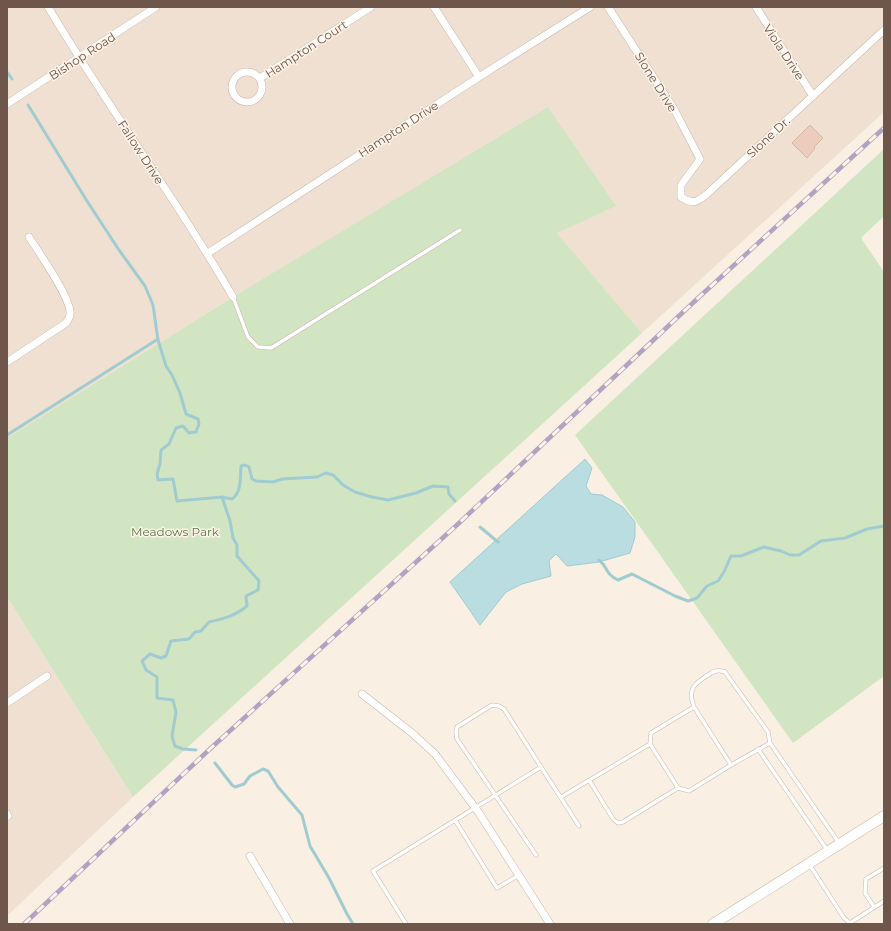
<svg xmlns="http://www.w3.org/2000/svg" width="891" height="931" font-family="Montserrat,sans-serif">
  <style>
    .residential { fill: #f0e0d1 }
    .green { fill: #d2e5c3 }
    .water { fill: #b9dde0; stroke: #a0ccd1 }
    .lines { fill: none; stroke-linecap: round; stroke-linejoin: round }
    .stream { stroke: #a0ccd1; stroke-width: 3 }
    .building { fill: #eccdbd; stroke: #ddb39f }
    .lane-casing { stroke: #c8b6aa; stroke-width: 4.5 }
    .street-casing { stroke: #c8b6aa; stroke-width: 8 }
    .secondary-casing { stroke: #ceb8ab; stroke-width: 11 }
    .lane { stroke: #fff; stroke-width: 3.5 }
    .street { stroke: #fff; stroke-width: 7 }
    .secondary { stroke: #fff; stroke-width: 10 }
    .rail-casing { stroke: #b1a3c1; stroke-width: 4.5 }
    .rail { stroke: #fdf3e8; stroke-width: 3; stroke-dasharray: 9; stroke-linecap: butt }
    .labels { text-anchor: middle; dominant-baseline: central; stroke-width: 3; stroke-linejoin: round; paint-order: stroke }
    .street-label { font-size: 12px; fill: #6e564b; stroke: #fdf3e8 }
    .park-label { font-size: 12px; fill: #597948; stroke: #fdf3e8 }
  </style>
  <rect width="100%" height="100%" fill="#f9efe2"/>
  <path class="residential" d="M 7,7 L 884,7 L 884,112 L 642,333 L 557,233 L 233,297 L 7,438 Z
    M 7,597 L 133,797 L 7,916 Z"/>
  <path class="green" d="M 548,107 L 616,206 L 557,233 L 642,333 L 133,797 L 7,597 L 7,438 L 233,297 Z
    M 884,149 L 884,216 L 861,238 L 884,272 L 884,676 L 793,743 L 575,435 Z"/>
  <path class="water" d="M 585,459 L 592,468 L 586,486 L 591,494 L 602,495 L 623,507 L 635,522 L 635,537 L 630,553 L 599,562 L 567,566 L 556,554 L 549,561 L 551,576 L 522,584 L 506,592 L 480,625 L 450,582 Z"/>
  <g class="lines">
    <path class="stream" d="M 7,72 L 12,79
      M 28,105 L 87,201 L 119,250 L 145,286 L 153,305 L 158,340 L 166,366 L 172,375 L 180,393 L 186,414 L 198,419 L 199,424 L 196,432 L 189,433 L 183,426 L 176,428 L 169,444 L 161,450 L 160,464 L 157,474 L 158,480 L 173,479 L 177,501 L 222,497 L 232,499 C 242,492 240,477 241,466 L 245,465 L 249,467 L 252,479 L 256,481 L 273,482 L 282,479 L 317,477 L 326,473 L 333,475 L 343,485 L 355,492 L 372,497 L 388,500 L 416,493 L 433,486 L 448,487 L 449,494 L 455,501
      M 7,435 L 158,339
      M 480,527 L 498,542
      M 599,560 C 608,567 605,574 618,580 L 632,574 L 675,596 L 688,601 L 697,598 L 707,586 L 718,581 L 724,572 L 731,556 L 741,556 L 764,547 L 781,551 L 790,555 L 799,555 L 821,541 L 845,538 L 867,529 L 884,526
      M 196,750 L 183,749 L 175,746 L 172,736 L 176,712 L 173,700 L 157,698 L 157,677 L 146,670 L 142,661 L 150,654 L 161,658 L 166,656 L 171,641 L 189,639 L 195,632 L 201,631 L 209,622 C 223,619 235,616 247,606 L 246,596 L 258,590 L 259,581 L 237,556 L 237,545 L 233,538 L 230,521 L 222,497
      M 215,763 L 232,785 L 235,787 L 244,784 L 250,776 L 263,769 L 268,771 L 278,787 L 302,815 L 310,846 L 329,878 L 347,914 L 353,924"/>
  </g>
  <path class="building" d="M 810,125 L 823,138 L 814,147 L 815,148 L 807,158 L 792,143 Z"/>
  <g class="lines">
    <g class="lane-casing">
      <path id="lane" d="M 233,297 L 248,337 L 258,347 L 271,348 L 460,230
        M 694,707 C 692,701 690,695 693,688 C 695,683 710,673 716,671 C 719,670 722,671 725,672 L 768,732 L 770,743 L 731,765
        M 770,743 L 839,843
        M 650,744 L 651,733 L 694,707 L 731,765 L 689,791 L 678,788
        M 758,749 L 828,851
        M 541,767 L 579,826
        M 561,797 L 650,744 L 678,788 L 623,822 L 618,823 L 613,819 L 589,780
        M 455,820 L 497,888 L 519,875
        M 809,864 L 844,918 L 851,924
        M 874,907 L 865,893 L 866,879 L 884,868
        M 850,923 L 884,901
        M 406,924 L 373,871 L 541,767 L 504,709 L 499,706 L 492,705 L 457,727 L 456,732 L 457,739 L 536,855"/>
    </g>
    <g class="street-casing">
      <path id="street" d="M 48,7 C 107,106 176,198 233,297
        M 434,7 L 479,77
        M 608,7 L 674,109 L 700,159 L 681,185 L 681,197 C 693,205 697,202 707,194 L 884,30
        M 756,7 L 813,96
        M232 87a15 15 0 1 1 30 0a15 15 0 1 1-30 0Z
        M 260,78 L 371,7
        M 7,104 L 156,7
        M 208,253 L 479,77 L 590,7
        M 7,362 L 66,323 C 68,320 71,317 70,312 C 69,295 39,253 29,237
        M 362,694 L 412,733 L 435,754 L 479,813 L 550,924
        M 7,703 L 47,676
        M 7,814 L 8,816
        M 250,856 L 290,924"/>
    </g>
    <g class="secondary-casing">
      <path id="secondary" d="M 713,924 L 884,816"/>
    </g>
    <use href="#lane" class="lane"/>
    <use href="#street" class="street"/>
    <use href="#secondary" class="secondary"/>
    <g class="rail-casing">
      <path id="rail" d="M 24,924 L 211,748 L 458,524 L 697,299 L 884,128"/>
    </g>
    <use href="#rail" class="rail"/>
  </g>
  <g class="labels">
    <g class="street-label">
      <text transform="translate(306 49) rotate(-33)">Hampton Court</text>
      <text transform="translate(784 52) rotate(57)">Viola Drive</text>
      <text transform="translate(82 56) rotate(-33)">Bishop Road</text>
      <text transform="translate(656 82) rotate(58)">Slone Drive</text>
      <text transform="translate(398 129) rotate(-33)">Hampton Drive</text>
      <text transform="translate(768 137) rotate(-43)">Slone Dr.</text>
      <text transform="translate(141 152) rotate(57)">Fallow Drive</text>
    </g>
    <g class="park-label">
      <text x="175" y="531">Meadows Park</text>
    </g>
  </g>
  <rect width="891" height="931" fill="none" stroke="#6e564b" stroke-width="16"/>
</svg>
